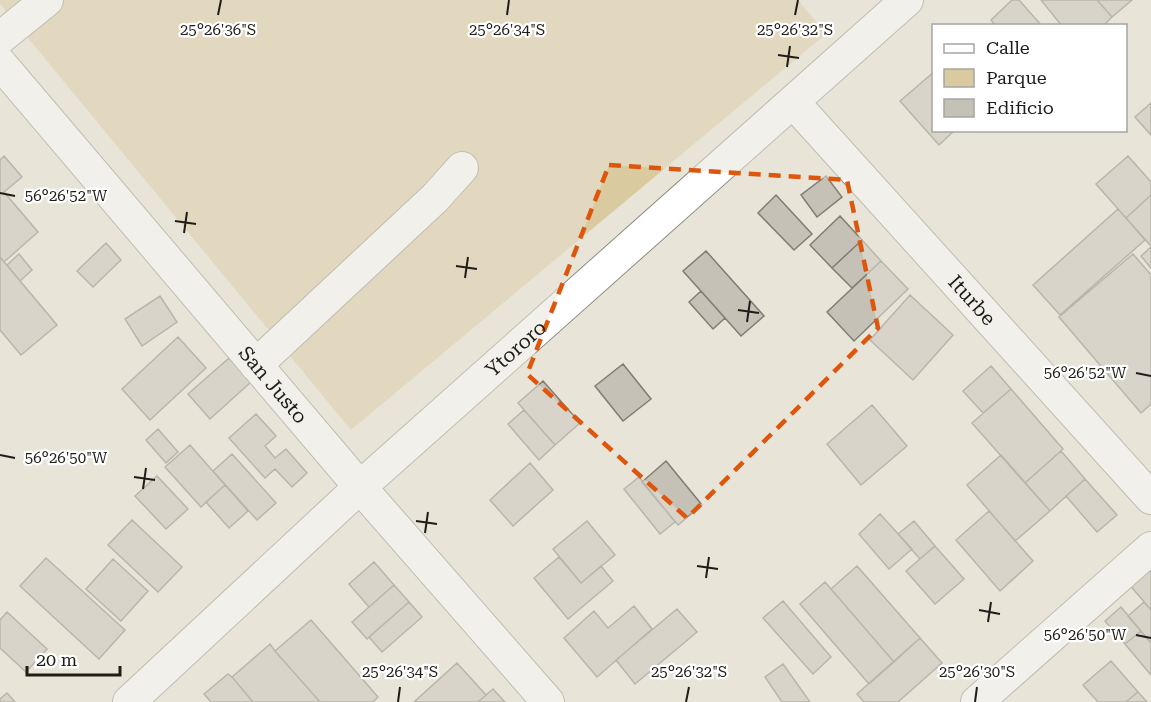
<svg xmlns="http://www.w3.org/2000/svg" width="1151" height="702" font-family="'Roboto Serif',serif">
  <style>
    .green { fill: #dacaa0 }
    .building { fill: #c6c1b6; stroke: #807d72; stroke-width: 1.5 }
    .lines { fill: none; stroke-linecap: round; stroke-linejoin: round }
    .minor-casing { stroke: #918d82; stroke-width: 34 }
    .minor { stroke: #fff; stroke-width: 32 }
    .marked { fill: none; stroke: #de560d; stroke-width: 4.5; stroke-dasharray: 12 8; stroke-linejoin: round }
    .ticks { fill: none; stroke: #1f1d19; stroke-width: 2 }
    .labels { text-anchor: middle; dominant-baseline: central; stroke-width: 4.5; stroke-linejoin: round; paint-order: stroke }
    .street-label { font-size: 20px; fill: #1f1d19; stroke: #fff }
    .ticks-label { font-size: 15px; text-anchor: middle; fill: #1f1d19; stroke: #fff; stroke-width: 4.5; stroke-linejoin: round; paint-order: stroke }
  </style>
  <rect width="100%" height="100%" fill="#e8e4d8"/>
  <path class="green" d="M 0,0 L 798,0 L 826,34 L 351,430 L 0,4 Z"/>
  <path class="building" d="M 1012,0 L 1019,0 L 1042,26 L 996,26 L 991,20 Z
    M 1041,0 L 1097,0 L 1112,17 L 1103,26 L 1062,26 Z
    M 1097,0 L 1132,0 L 1112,17 Z
    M 934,72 L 934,130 L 955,130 L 939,145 L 900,101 Z
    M 1151,103 L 1151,135 L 1135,117 Z
    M 4,156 L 22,177 L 4,192 L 38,232 L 4,262 L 0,257 L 0,160 Z
    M 1128,156 L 1151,182 L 1151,195 L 1126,218 L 1096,184 Z
    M 826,176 L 842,197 L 817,217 L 801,195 Z
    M 776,195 L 812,234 L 794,250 L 758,213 Z
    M 1151,195 L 1151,246 L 1126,218 Z
    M 1118,209 L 1145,240 L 1060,315 L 1033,285 Z
    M 840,216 L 862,240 L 832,268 L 810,245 Z
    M 862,240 L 881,261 L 852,288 L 832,268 Z
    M 106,243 L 121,260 L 93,287 L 77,271 Z
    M 1151,247 L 1151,268 L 1141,256 Z
    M 706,251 L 764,316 L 741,336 L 683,271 Z
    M 19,254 L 32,270 L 20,281 L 7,265 Z
    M 1133,254 L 1151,275 L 1151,404 L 1141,413 L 1059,317 Z
    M 0,257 L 57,325 L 21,355 L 0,330 Z
    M 881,261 L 908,289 L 854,341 L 827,312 Z
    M 701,291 L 725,318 L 713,329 L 689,302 Z
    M 910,295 L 953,335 L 913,380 L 870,340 Z
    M 160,296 L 177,322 L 142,346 L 125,319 Z
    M 178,337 L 206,368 L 150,420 L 122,389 Z
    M 229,358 L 251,382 L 210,419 L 188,394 Z
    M 623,364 L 651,399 L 623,421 L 595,386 Z
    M 991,366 L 1011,389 L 983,413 L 963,391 Z
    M 543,381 L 580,423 L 555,445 L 518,403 Z
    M 1011,389 L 1063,449 L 1025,483 L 972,423 Z
    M 872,405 L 907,446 L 861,485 L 827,444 Z
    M 524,410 L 555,445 L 539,460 L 508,424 Z
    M 256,414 L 276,436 L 265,446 L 275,458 L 286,449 L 307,473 L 292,487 L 275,469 L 265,478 L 229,438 Z
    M 158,429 L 178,452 L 166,463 L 146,440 Z
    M 190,445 L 225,485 L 201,507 L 165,467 Z
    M 1061,451 L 1085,479 L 1050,511 L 1025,483 Z
    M 232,454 L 276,503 L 257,520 L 213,471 Z
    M 1001,455 L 1050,511 L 1015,541 L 967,485 Z
    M 666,461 L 702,505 L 678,525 L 642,482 Z
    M 530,463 L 553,490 L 513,526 L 490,500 Z
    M 157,476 L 188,509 L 166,529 L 135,496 Z
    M 639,477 L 675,522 L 660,534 L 624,489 Z
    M 1085,479 L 1117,515 L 1097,532 L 1066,496 Z
    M 225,485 L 248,511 L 229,528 L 206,502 Z
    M 989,511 L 1033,561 L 1000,591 L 956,540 Z
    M 880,514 L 912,549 L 889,569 L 859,534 Z
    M 132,520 L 182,567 L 158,592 L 108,545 Z
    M 587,521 L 615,555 L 581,583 L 553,549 Z
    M 914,521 L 935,546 L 920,559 L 898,534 Z
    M 935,546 L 964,579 L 935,604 L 906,571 Z
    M 559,557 L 581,583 L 601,566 L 613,581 L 568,619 L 534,578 Z
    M 46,558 L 125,630 L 99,659 L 20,586 Z
    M 113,559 L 148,591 L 121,621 L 86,589 Z
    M 374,562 L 394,585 L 369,607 L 349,584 Z
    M 857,566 L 920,638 L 894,662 L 831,589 Z
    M 1151,566 L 1151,610 L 1129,584 Z
    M 825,582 L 894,662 L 869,684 L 800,604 Z
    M 394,585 L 409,602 L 367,639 L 352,622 Z
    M 783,601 L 831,657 L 813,674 L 763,618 Z
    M 409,602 L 422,617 L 382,652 L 369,637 Z
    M 1144,602 L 1151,610 L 1151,643 L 1128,616 Z
    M 634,606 L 652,629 L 597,677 L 564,638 L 594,611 L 608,628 Z
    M 1121,607 L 1141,631 L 1125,644 L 1105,621 Z
    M 677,609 L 697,632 L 635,684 L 616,660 Z
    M 7,612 L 47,649 L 26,672 L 0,648 L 0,620 Z
    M 311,620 L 378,697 L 373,702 L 320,702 L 275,651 Z
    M 1141,631 L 1151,643 L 1151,675 L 1125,644 Z
    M 920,638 L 942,663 L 898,702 L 864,702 L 857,694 Z
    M 270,644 L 275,651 L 320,702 L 253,702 L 232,677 Z
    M 1111,661 L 1138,692 L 1126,702 L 1098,702 L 1083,685 Z
    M 457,663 L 486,695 L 478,702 L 414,702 Z
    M 783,664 L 810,702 L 782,702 L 765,677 Z
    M 228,674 L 232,677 L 253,702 L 211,702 L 204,694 Z
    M 493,689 L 505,702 L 478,702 L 486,695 Z
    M 1138,692 L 1147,702 L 1126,702 Z
    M 7,693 L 15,702 L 0,702 L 0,699 Z"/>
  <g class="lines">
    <g class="minor-casing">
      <g id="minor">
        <path d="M 0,38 L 47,0"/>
        <path id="s1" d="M 0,63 L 360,487 L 548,702"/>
        <path id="s2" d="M 793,102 L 1151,498"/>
        <path d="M 256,365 L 435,198 L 462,168"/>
        <path id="s3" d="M 129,702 L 360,487 L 907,0"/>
        <path d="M 977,702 L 1151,548"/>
      </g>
    </g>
    <use href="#minor" class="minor"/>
  </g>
  <path d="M0 0H1151V702H0ZM 609,165 L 847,180 L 878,328 L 687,518 L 527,374 Z" fill="#e8e4d8" fill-opacity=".55" fill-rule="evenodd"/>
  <path class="marked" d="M 609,165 L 847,180 L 878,328 L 687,518 L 527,374 Z"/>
  <path class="ticks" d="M 218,15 L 221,0M 507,15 L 509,0M 795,15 L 798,0M 778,55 L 799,58M 787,67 L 790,46M 0,193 L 15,196M 175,221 L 196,224M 184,233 L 187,212M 456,266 L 477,269M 465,278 L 468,257M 738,310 L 759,313M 747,322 L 750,301M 1136,373 L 1151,376M 0,455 L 15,458M 134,477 L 155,480M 143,489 L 146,468M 416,521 L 437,524M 425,533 L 428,512M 697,566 L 718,569M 706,578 L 709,557M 979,610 L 1000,614M 988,622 L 991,602M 1136,635 L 1151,638M 398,702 L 400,687M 686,702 L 689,687M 975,702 L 977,687"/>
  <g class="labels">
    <g class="street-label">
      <text stroke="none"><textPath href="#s2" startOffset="267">Iturbe</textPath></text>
      <text stroke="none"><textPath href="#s3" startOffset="524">Ytororo</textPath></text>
      <text stroke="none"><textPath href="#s1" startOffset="422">San Justo</textPath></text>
    </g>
  </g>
  <g class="ticks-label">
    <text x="218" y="35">25°26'36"S</text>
    <text x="507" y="35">25°26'34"S</text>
    <text x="795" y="35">25°26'32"S</text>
    <text x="66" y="201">56°26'52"W</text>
    <text x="1085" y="378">56°26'52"W</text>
    <text x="66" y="463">56°26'50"W</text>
    <text x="1085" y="640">56°26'50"W</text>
    <text x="400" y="677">25°26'34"S</text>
    <text x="689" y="677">25°26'32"S</text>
    <text x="977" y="677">25°26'30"S</text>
  </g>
  <rect x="932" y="24" width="195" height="108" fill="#ffffff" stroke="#a5a5a3" stroke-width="1.5"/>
  <rect x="944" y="44" width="30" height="9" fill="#ffffff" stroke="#a5a5a3" stroke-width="1.5"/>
  <text x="986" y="54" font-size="18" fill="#1f1d19">Calle</text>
  <rect x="944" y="69" width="30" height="18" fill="#dacaa0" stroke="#a5a5a3" stroke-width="1.5"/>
  <text x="986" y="84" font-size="18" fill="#1f1d19">Parque</text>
  <rect x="944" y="99" width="30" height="18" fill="#c6c1b6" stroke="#a5a5a3" stroke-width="1.5"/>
  <text x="986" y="114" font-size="18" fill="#1f1d19">Edificio</text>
  <path d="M27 666v9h93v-9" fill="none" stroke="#1f1d19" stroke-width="3"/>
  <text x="36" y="666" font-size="18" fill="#1f1d19" stroke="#ffffff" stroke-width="4.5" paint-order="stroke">20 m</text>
</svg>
